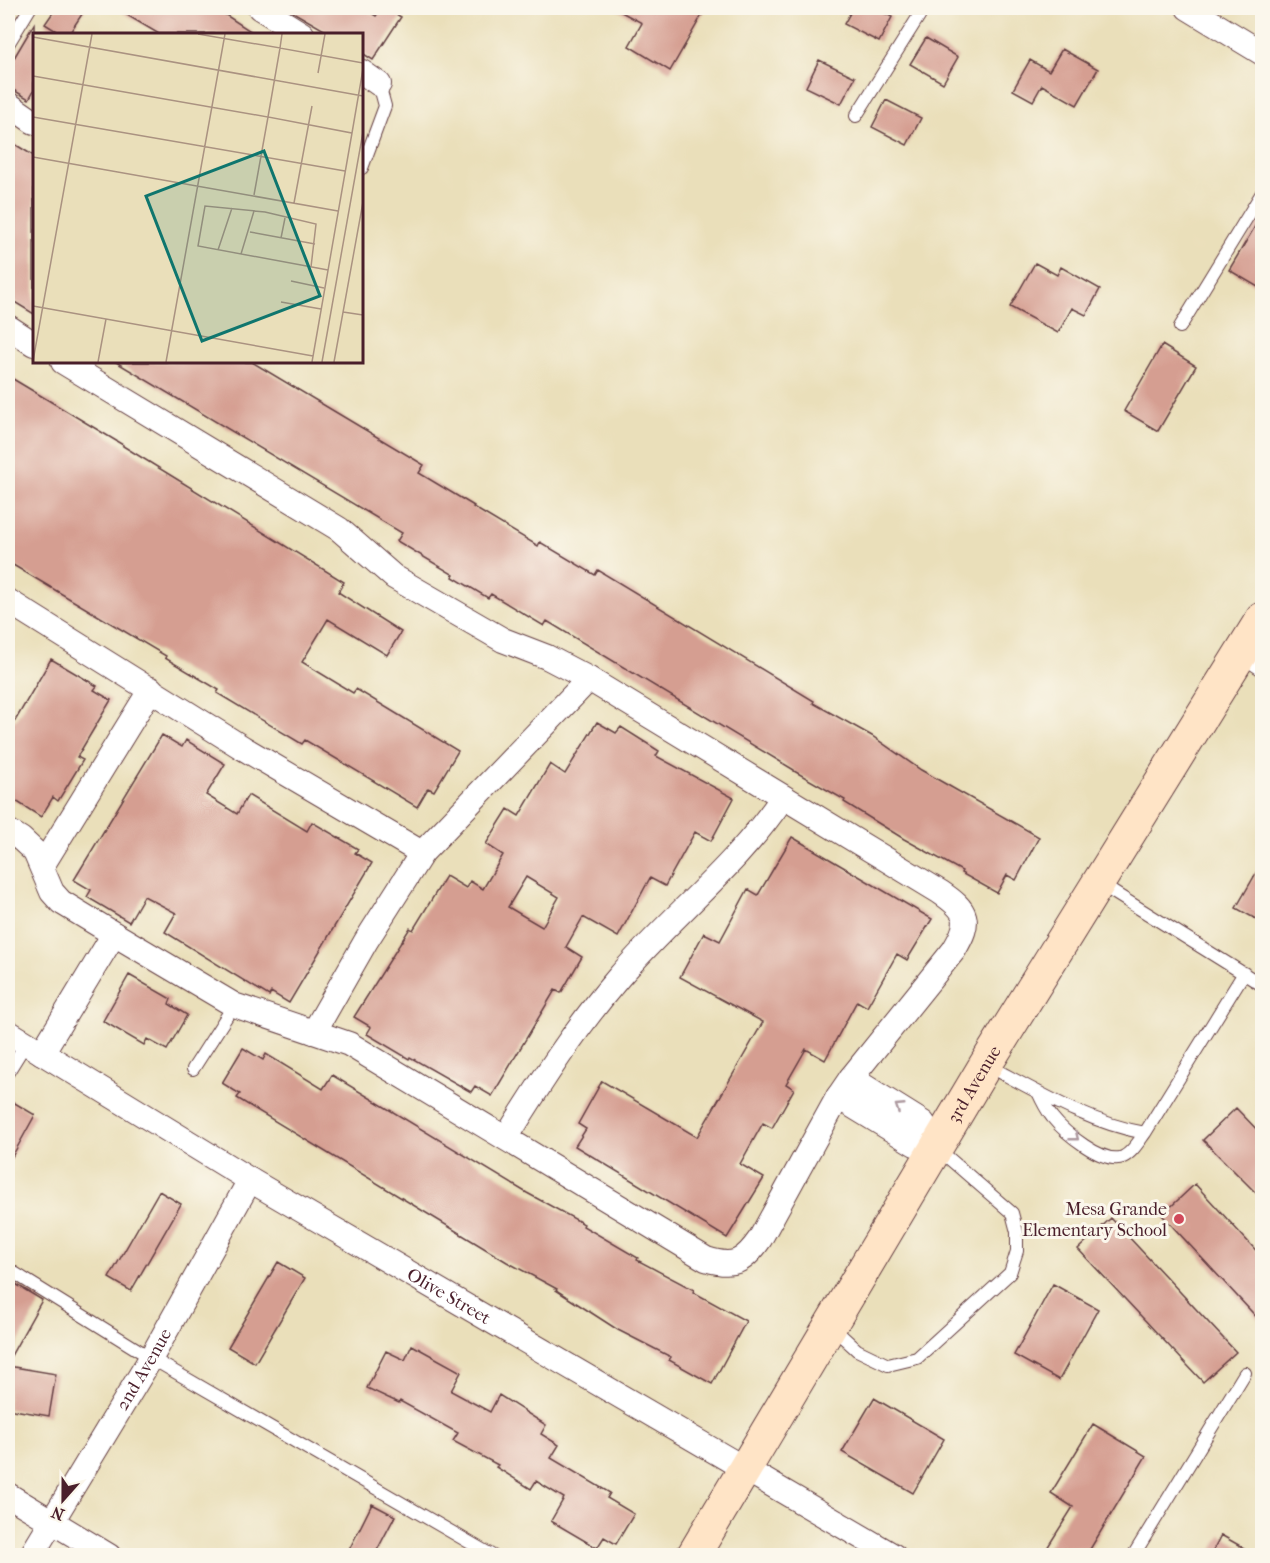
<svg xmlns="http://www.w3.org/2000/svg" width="1270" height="1563" font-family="'IM FELL French Canon',serif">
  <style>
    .building { fill: #d59e91; fill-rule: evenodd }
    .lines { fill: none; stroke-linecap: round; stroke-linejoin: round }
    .lane-casing { stroke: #623c40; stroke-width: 14 }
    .street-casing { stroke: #623c40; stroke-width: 26 }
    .secondary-casing { stroke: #623c40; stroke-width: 35 }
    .lane { stroke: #fff; stroke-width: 12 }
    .street { stroke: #fff; stroke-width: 24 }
    .secondary { stroke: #ffe4c6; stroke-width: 33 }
    .oneway { stroke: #ae9aa0 }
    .poi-dot { fill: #d1495b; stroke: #fbf7ec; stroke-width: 2 }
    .labels { text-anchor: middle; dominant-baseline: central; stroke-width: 6; stroke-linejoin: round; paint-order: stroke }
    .street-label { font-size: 18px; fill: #4a1f2b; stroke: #fbf7ec }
    .poi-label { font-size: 18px; fill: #4a1f2b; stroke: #fbf7ec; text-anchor: end }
    .inset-road { fill: none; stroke: #aa9281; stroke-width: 1.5 }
    .view { fill: #0f766e; fill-opacity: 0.15; stroke: #0f766e; stroke-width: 3 }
    .inset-edge { fill: none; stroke: #4a1f2b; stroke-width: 3 }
  </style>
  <rect width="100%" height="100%" fill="#fbf7ec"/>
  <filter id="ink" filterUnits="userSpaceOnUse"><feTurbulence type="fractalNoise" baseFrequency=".0167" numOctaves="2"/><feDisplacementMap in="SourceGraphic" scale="12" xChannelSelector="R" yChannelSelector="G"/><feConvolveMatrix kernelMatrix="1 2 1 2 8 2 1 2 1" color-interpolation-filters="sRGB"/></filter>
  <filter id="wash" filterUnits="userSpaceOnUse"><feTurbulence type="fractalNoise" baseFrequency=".008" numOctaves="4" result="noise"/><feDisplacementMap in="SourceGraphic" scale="24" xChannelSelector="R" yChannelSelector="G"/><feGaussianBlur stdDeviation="1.35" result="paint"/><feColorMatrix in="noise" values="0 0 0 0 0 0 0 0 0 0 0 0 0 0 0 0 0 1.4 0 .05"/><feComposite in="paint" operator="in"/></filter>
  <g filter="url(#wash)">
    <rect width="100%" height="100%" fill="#eadfba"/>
    <g id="blocks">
      <path class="building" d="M 56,8 L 86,8 L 69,34 L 61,34 L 45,24 Z
        M 115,8 L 215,8 L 255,34 L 159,34 Z
        M 286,8 L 363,8 L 376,16 L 382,8 L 386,8 L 401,17 L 373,60 L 362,53 L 362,34 L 331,34 Z
        M 614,8 L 706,8 L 670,71 L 629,46 L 642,23 Z
        M 853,8 L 874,8 L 892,17 L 879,42 L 844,24 Z
        M 34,24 L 34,90 L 29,99 L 8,87 L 8,68 Z
        M 926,38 L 958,57 L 943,83 L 910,64 Z
        M 1062,49 L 1098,69 L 1077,105 L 1042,85 L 1033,101 L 1013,90 L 1030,60 L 1049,71 Z
        M 819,60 L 855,77 L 841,104 L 806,87 Z
        M 886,100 L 921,118 L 907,145 L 872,127 Z
        M 8,140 L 34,156 L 34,314 L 8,298 Z
        M 1263,213 L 1263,290 L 1229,270 Z
        M 1035,263 L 1057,275 L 1061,267 L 1100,289 L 1086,315 L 1072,308 L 1058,333 L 1010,307 Z
        M 1162,345 L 1196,366 L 1158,431 L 1124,411 Z
        M 116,362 L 252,362 L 424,465 L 419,473 L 474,506 L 473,507 L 538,546 L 540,542 L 595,575 L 598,570 L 814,701 L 813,703 L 872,736 L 921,770 L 1039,837 L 1016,880 L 1007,875 L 997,893 L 961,873 L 962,871 L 904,839 L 844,802 L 845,800 L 794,771 L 794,770 L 547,621 L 544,626 L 491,594 L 488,598 L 453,577 L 454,575 L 397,541 L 402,533 Z
        M 8,376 L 123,445 L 123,446 L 344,582 L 338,592 L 401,632 L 387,655 L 328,619 L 302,662 L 353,693 L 356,689 L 458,751 L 434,791 L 428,788 L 417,807 L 305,740 L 302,744 L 217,693 L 219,690 L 165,658 L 166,656 L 8,562 Z
        M 51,659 L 97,686 L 94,690 L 111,700 L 77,757 L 83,760 L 58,801 L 53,797 L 41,817 L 8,796 L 8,717 L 15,721 Z
        M 597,722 L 616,733 L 621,727 L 659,751 L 656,756 L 734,798 L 711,841 L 695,832 L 665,886 L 650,878 L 618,937 L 583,917 L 566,947 L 582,957 L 561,993 L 555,990 L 492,1096 L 475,1086 L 471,1092 L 410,1057 L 409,1059 L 367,1034 L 371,1027 L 354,1017 L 410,928 L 413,930 L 446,876 L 466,888 L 470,881 L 483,889 L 503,855 L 486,844 L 508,809 L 519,816 L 550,764 L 565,774 ZM 526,877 L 559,897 L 542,927 L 508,907 Z
        M 162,735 L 182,747 L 186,740 L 225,764 L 206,795 L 237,814 L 248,795 L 307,831 L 312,822 L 358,849 L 355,853 L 372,863 L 289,1003 L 271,992 L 269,996 L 165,932 L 176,913 L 144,896 L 129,922 L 87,897 L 91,890 L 74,880 Z
        M 792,837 L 932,919 L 907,960 L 897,954 L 867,1007 L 857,1001 L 825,1060 L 806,1049 L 786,1084 L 794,1089 L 772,1128 L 763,1123 L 740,1164 L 764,1178 L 727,1238 L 575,1146 L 586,1129 L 578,1124 L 602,1081 L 697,1137 L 763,1022 L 680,977 L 704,933 L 720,941 L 748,889 L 758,895 Z
        M 1263,861 L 1263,923 L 1236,908 Z
        M 129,975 L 171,999 L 169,1004 L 187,1015 L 167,1050 L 147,1039 L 144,1045 L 103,1021 Z
        M 243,1048 L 263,1060 L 266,1054 L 323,1089 L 332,1075 L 527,1193 L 584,1224 L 583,1226 L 638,1258 L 637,1260 L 694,1290 L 693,1292 L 746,1321 L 712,1384 L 669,1360 L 671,1357 L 618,1330 L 556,1290 L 557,1289 L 507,1262 L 237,1098 L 240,1094 L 222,1083 Z
        M 8,1099 L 35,1115 L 8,1164 Z
        M 1236,1108 L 1263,1136 L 1263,1200 L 1203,1140 Z
        M 1195,1184 L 1263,1258 L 1263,1324 L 1162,1215 Z
        M 159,1191 L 181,1204 L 131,1291 L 109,1278 Z
        M 1111,1218 L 1236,1352 L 1203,1382 L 1078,1249 Z
        M 278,1262 L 305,1278 L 255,1363 L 228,1347 Z
        M 14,1283 L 42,1300 L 8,1361 L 8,1294 Z
        M 1053,1284 L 1098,1309 L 1059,1380 L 1014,1355 Z
        M 412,1345 L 461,1372 L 451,1391 L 490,1412 L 499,1395 L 546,1425 L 541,1434 L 559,1445 L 551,1458 L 610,1493 L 607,1498 L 634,1514 L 616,1544 L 604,1537 L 597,1548 L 551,1521 L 564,1498 L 536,1481 L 531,1489 L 496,1467 L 498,1465 L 453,1441 L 458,1433 L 400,1401 L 399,1403 L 367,1388 L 386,1351 L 405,1360 Z
        M 8,1366 L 56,1374 L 49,1416 L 8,1409 Z
        M 874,1398 L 944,1439 L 913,1493 L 842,1452 Z
        M 1093,1424 L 1146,1456 L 1086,1556 L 1042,1556 L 1073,1507 L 1051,1493 Z
        M 372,1504 L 395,1516 L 374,1556 L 346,1556 Z
        M 1221,1535 L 1258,1556 L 1210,1556 Z"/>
    </g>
  </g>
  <g filter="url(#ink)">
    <use href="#blocks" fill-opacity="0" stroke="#623c40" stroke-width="1.5"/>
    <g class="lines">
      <g class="lane-casing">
        <path id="lane" d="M 8,44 L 30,8
          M 856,116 L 924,8
          M 362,168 L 385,106 L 379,84
          M 1180,327 L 1262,193
          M 1241,656 L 1262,670
          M 1100,884 L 1262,985
          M 987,1065 C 1038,1092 1089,1123 1145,1133
          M 193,1069 L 234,1005
          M 8,1072 L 26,1043
          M 1038,1092 C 1042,1101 1046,1109 1052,1117 C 1064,1132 1103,1165 1123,1157 C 1132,1153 1139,1141 1145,1133 L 1244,973
          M 8,1269 L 151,1358 L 493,1556
          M 832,1327 L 857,1350 L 888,1365 L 917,1358 L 1010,1273 L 1017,1251 L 1017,1232 L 1012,1213 L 937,1148
          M 1133,1556 L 1245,1373"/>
      </g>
      <g class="street-casing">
        <g id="street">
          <path d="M 260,8 L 302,34"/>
          <path d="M 1188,8 L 1262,53"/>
          <path d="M 362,72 L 379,84"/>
          <path d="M 8,104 L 34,122"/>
          <path d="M 8,327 L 34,344"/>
          <path d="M 8,601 L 243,748 L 422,853"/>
          <path d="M 8,831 L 21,839 L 35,852 L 52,892 L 61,902 L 114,934 L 234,1005 L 349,1044 L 706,1259 C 734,1268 744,1262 760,1239 L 838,1097 L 851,1078 L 954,950 C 972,920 968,911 940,892 L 589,679 L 547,657 L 503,640 L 394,577 L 339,529 L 63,362"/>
          <path d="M 42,866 L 151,689"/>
          <path id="s1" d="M 8,1032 L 250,1180 L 894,1556"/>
          <path d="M 314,1032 L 366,941 L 422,853 L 589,679"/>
          <path d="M 42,1053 L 114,934"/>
          <path d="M 851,1078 L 923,1123 L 936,1147"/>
          <path d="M 838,1097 L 915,1144 L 936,1147"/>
          <path d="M 506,1138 C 541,1082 576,1027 619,977 C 673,914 736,867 783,797"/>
          <path d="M 8,1495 L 109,1556"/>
          <path id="s2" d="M 31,1556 L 151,1358 L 250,1180"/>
        </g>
      </g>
      <g class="secondary-casing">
        <g id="secondary">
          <path id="s3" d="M 693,1556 L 986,1064 L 1262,619"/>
        </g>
      </g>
      <use href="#lane" class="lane"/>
      <use href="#street" class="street"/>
      <use href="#secondary" class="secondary"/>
    </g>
    <defs><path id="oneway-chevron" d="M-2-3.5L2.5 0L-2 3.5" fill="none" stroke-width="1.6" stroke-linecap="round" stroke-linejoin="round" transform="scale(1.5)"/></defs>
    <g class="oneway">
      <use href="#oneway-chevron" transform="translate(899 1107) rotate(-147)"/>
      <use href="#oneway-chevron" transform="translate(1075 1137) rotate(38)"/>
    </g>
  </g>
  <circle class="poi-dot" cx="1179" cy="1219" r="6"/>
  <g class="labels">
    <g class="street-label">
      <text stroke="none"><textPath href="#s3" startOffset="549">3rd Avenue</textPath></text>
      <text stroke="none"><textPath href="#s1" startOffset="514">Olive Street</textPath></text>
      <text stroke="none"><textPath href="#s2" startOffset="218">2nd Avenue</textPath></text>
    </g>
    <g class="poi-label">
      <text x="1167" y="1209">Mesa Grande<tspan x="1167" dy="21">Elementary School</tspan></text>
    </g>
  </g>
  <g transform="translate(33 33)">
    <rect width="330" height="330" fill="#eadfba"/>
    <path class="inset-road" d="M 165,1 L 247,15 L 249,1M 0,4 L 330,63M 330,30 L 247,15 L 235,84 L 319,100 L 330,36M 285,40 L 292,1M 0,43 L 235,84 L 221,162M 0,84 L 312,138M 0,124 L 305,178M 261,170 L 279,73M 217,199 L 282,211M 248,205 L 252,185M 185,217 L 199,175M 208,221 L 221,178M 278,234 L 283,191 L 232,179 L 172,173 L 165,213 L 295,237M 258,248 L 291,255M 248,269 L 288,276M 0,273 L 280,323M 310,279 L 330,282M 0,328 L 59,1M 65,329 L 73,286M 133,329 L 192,1M 279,329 L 319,100M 289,329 L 330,99M 301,329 L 330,169"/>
    <path class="view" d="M 231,118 L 287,263 L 169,308 L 113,163 Z"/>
    <rect width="330" height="330" class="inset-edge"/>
  </g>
  <rect width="1270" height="1563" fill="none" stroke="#fbf7ec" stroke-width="30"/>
  <g transform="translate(63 1500) rotate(201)" stroke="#fbf7ec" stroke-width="4.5" paint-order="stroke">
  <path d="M0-4.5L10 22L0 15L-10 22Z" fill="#4a1f2b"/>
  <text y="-9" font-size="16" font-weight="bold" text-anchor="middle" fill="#4a1f2b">N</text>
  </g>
</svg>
